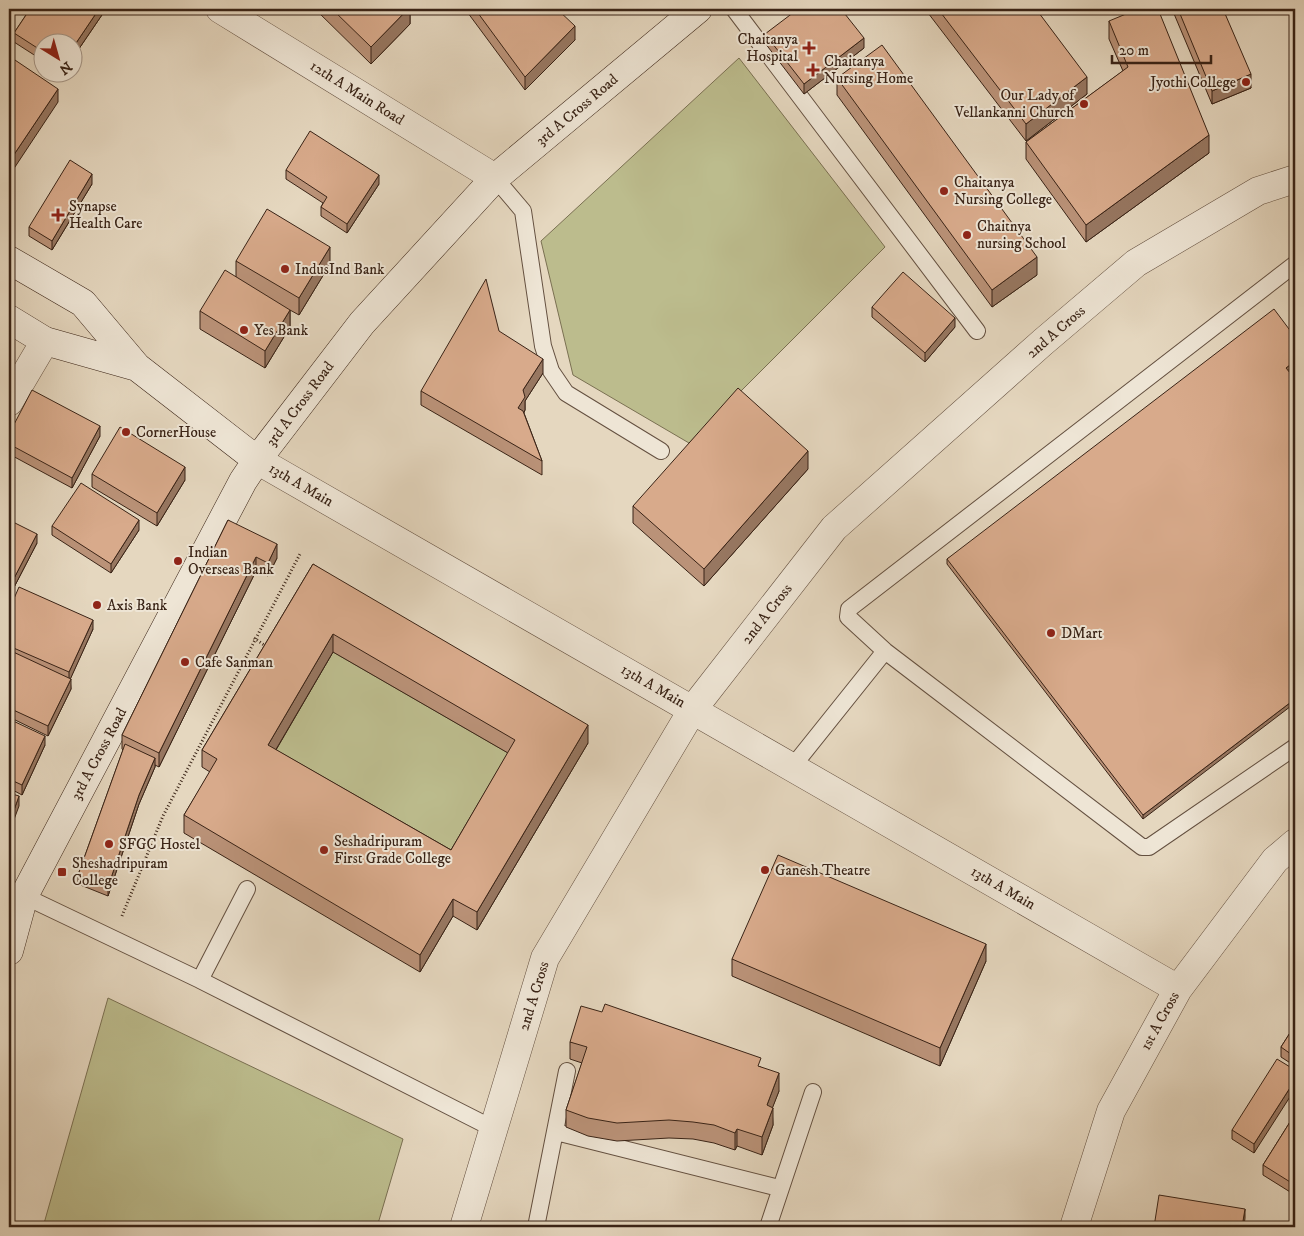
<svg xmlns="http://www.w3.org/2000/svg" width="1304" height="1236" font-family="'IM FELL DW Pica',serif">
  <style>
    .green { fill: #bcbc8d; stroke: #7a7052 }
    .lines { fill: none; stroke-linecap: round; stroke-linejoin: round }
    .lane-casing { stroke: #645040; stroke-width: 18 }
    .street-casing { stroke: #645040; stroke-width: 29 }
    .secondary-casing { stroke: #392316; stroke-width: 29 }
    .path { stroke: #392316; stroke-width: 3; stroke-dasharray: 1 2.5; stroke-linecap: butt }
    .lane { stroke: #eee5d5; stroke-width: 16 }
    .street { stroke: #eee5d5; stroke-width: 28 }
    .secondary { stroke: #eee5d5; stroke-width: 28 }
    .wall { fill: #ba9278; stroke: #392316; fill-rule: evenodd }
    .shaded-wall { fill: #977761; stroke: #392316 }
    .building { fill: #d8aa8b; stroke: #392316; fill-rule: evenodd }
    .poi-dot { fill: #8f2418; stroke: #eee5d5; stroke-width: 2 }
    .labels { text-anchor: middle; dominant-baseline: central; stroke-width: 4; stroke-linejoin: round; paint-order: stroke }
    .poi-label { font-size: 15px; fill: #392316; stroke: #eee5d5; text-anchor: start }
    .street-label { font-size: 15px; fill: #392316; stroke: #eee5d5 }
  </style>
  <rect width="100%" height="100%" fill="#e5d7bf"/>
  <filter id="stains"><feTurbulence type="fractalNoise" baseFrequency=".004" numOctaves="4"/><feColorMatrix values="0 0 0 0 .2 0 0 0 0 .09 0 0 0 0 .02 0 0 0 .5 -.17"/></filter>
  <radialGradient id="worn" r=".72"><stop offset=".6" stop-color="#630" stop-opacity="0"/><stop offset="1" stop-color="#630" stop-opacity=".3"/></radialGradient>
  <path class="green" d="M 739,58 L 885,247 L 689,443 L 573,375 L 541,241 Z
    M 333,652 L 515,757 L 451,868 L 268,763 Z
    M 108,998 L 403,1139 L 377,1227 L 43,1227 Z"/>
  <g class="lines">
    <g class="lane-casing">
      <path id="lane" d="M 734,9 L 977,331
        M 495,178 L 523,211 L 543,346 L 551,371 L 566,393 L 661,451
        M 1295,264 L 849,609 L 848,617 L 885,651 L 1142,847 L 1149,847 L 1295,747
        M 793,766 L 885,651
        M 24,896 L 200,980 L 494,1129
        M 200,980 L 247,889
        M 556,1132 L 779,1188
        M 536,1227 L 567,1071
        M 768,1227 L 813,1092"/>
    </g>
    <g class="street-casing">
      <path id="street" d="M 220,9 L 495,178
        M 9,402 L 45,341
        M 257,460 L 1178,989
        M 464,1227 L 545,958 L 693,709 L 834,528 L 1043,342 L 1136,263 L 1258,191 L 1295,179
        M 1074,1227 L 1111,1111 L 1178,989 L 1275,860 L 1295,843"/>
    </g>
    <g class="secondary-casing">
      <path id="secondary" d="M 9,260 L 83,303 L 137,367 L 257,460
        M 9,319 L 45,341 L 137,367
        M 9,951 L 24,896 L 243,481 L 257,460 L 362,323 L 495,178 L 698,9"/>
    </g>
    <path class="path" d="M 254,638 L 267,647
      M 122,916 L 163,816 L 300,554"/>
    <use href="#lane" class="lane"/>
    <use href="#street" class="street"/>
    <use href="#secondary" class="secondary"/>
  </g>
  <path class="wall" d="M 30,9 L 106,9 L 72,59 L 72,42 L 42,42 L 42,60 L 14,42 L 14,33 Z
    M 315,9 L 410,9 L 410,24 L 371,64 Z
    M 465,9 L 557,9 L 575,40 L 525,90 Z
    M 925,9 L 1036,9 L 1087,94 L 1026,141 Z
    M 1172,9 L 1223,9 L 1251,88 L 1212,104 Z
    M 1109,21 L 1209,153 L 1086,242 L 1026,159 L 1026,142 L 1123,71 L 1109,39 Z
    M 765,34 L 864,48 L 804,94 L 765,43 Z
    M 837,78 L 1037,275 L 992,307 L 837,95 Z
    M 286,170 L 379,184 L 347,233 L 321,216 L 321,207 L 323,203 L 286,179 Z
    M 92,184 L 52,250 L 29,236 L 29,227 Z
    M 236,261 L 330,264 L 299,315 L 290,310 L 290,327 L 265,368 L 200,329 L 200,311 L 236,277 Z
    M 872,307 L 955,327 L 925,362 L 872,317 Z
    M 1295,337 L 1295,365 L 1289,371 L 1143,819 L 947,564 L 947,559 Z
    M 543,373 L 525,401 L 525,410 L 524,413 L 542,461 L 542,475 L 421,405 L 421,391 Z
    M 9,434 L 100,436 L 72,488 L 9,454 Z
    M 808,469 L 704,586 L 633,523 L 633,506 Z
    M 92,474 L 185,480 L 157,526 L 92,487 Z
    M 9,520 L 37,543 L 10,595 L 9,595 Z
    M 228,520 L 277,558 L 268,576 L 256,571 L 159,767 L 155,765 L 155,767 L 139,804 L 108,896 L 78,884 L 78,875 L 123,750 L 122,749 L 122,735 Z
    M 52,526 L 139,530 L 111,573 L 52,535 Z
    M 313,564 L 588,743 L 477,930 L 453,916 L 420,972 L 184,833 L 184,815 L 210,772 L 202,767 L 202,750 ZM 333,652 L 508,753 L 451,850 L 276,750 Z
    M 9,610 L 93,629 L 70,679 L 71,689 L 48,736 L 9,717 Z
    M 9,719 L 45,745 L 22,795 L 9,788 Z
    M 732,959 L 986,961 L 940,1066 L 732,976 Z
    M 1295,1025 L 1295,1066 L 1281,1057 L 1281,1047 Z
    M 570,1042 L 761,1067 L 779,1091 L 772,1108 L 773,1125 L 762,1155 L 737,1146 L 735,1150 L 714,1143 L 693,1139 L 669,1138 L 617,1141 L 588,1136 L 566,1127 L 566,1110 L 582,1063 L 570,1059 Z
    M 1295,1070 L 1254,1153 L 1232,1139 L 1232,1130 Z
    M 1295,1114 L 1295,1195 L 1263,1175 L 1263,1165 Z"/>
  <path class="shaded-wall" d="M 99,9 L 106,9 L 72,59 L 72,49 Z
    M 408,9 L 410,9 L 410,24 L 371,64 L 371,47 Z
    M 575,26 L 575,40 L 525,90 L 525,77 Z
    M 864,38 L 864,48 L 804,94 L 804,84 Z
    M 1251,74 L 1251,88 L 1212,104 L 1212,91 Z
    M 1087,77 L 1087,94 L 1026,141 L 1026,124 Z
    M 58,89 L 58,102 L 9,176 L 9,162 Z
    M 1209,135 L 1209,153 L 1086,242 L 1086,225 Z
    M 92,174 L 92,184 L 52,250 L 52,241 Z
    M 379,175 L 379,184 L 347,233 L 347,224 Z
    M 330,247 L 330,264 L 299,315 L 299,298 Z
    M 1037,257 L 1037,275 L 992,307 L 992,290 Z
    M 290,310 L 290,327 L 265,368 L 265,351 Z
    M 955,318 L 955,327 L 925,362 L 925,353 Z
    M 543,359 L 543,373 L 525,401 L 525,410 L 518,422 L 518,408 L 523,390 Z
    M 1295,361 L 1295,365 L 1286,372 L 1286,368 Z
    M 100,426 L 100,436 L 72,488 L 72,478 Z
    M 808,451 L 808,469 L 704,586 L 704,569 Z
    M 185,467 L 185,480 L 157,526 L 157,513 Z
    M 139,520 L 139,530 L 111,573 L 111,564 Z
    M 37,534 L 37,543 L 10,595 L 10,586 Z
    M 277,544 L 277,558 L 268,576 L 268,563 Z
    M 256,557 L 256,571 L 159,767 L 159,753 Z
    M 93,620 L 93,629 L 69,682 L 69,672 Z
    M 333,634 L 333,652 L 268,763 L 268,745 Z
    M 71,679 L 71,689 L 48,736 L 48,726 Z
    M 1295,699 L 1295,703 L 1143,819 L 1143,815 Z
    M 588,725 L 588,743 L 477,930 L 477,912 Z
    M 45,736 L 45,745 L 22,795 L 22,785 Z
    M 155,758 L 155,767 L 139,804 L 108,896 L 108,887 L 139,795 Z
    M 19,796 L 19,806 L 9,833 L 9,824 Z
    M 453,899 L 453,916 L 420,972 L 420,955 Z
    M 986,944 L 986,961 L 940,1066 L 940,1048 Z
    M 779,1073 L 779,1091 L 767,1122 L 767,1105 Z
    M 1295,1080 L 1295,1089 L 1254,1153 L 1254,1144 Z
    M 773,1108 L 773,1125 L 762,1155 L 762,1137 Z
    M 737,1129 L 737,1146 L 735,1150 L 735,1133 Z
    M 1245,1209 L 1245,1218 L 1244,1227 L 1242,1227 Z"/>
  <path class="building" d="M 30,9 L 99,9 L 72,49 L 72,42 L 42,42 L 42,51 L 14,33 Z
    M 332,9 L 408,9 L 371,47 Z
    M 475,9 L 557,9 L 575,26 L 525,77 Z
    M 798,9 L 841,9 L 864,38 L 804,84 L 765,34 Z
    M 938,9 L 1036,9 L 1087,77 L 1026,124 Z
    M 1138,9 L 1158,9 L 1209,135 L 1086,225 L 1026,142 L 1128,67 L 1109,21 Z
    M 1178,9 L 1223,9 L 1251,74 L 1212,91 Z
    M 882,45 L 1037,257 L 992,290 L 837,78 Z
    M 9,56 L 58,89 L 9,162 Z
    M 310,131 L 379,175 L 347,224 L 321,207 L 327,197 L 286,170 Z
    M 70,160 L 92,174 L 52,241 L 29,227 Z
    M 267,209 L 330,247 L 299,298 L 236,261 Z
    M 225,270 L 290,310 L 265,351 L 200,311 Z
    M 903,272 L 955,318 L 925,353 L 872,307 Z
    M 486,279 L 499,331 L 543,359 L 523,390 L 525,397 L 518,408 L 523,411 L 542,461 L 421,391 Z
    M 1274,309 L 1295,337 L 1295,361 L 1286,368 L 1295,379 L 1295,699 L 1143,815 L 947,559 Z
    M 738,388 L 808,451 L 704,569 L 633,506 Z
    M 32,390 L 100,426 L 72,478 L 9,444 L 9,434 Z
    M 120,427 L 185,467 L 157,513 L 92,474 Z
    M 81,483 L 139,520 L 111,564 L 52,526 Z
    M 9,520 L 37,534 L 10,586 L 9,585 Z
    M 228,520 L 277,544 L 268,563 L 256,557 L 159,753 L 122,735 Z
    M 313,564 L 588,725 L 477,912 L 453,899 L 420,955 L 184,815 L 217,759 L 202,750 ZM 333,634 L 515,740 L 451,850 L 268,745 Z
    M 19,587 L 93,620 L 69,672 L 9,646 L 9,610 Z
    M 9,650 L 71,679 L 48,726 L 9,708 Z
    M 9,719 L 45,736 L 22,785 L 9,779 Z
    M 125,744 L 155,758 L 139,795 L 108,887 L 78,875 Z
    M 9,793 L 19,796 L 9,824 Z
    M 778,855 L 986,944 L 940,1048 L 732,959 Z
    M 605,1004 L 761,1058 L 758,1066 L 779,1073 L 767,1105 L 773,1108 L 762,1137 L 737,1129 L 735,1133 L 714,1125 L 693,1122 L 669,1120 L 617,1123 L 588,1118 L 566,1110 L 587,1047 L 570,1042 L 581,1006 L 602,1012 Z
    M 1295,1025 L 1295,1057 L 1281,1047 Z
    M 1277,1059 L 1295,1070 L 1295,1080 L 1254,1144 L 1232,1130 Z
    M 1295,1114 L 1295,1185 L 1263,1165 Z
    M 1159,1195 L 1245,1209 L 1242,1227 L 1154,1227 Z"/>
  <g class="poi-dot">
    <path d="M806.5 40.5h5v5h5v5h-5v5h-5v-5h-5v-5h5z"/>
    <path d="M810.5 62.5h5v5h5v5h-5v5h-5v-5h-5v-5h5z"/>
    <circle cx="1246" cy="82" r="5"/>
    <circle cx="1084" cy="104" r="5"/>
    <circle cx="944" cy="191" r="5"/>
    <path d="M55.5 207.5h5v5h5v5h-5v5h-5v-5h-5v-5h5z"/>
    <circle cx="967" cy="235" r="5"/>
    <circle cx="285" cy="269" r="5"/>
    <circle cx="244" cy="330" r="5"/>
    <circle cx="126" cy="432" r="5"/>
    <circle cx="178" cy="561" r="5"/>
    <circle cx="97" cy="605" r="5"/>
    <circle cx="1051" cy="633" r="5"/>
    <circle cx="185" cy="662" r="5"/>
    <circle cx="109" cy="844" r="5"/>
    <circle cx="324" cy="850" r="5"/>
    <circle cx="765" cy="870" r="5"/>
    <rect x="57" y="867" width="10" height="10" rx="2.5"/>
  </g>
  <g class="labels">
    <g class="poi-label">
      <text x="798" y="39" text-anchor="end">Chaitanya<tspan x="798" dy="17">Hospital</tspan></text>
      <text x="824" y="61">Chaitanya<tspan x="824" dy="17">Nursing Home</tspan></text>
      <text x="1236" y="82" text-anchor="end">Jyothi College</text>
      <text x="1074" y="95" text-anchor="end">Our Lady of<tspan x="1074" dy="17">Vellankanni Church</tspan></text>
      <text x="954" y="182">Chaitanya<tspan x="954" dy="17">Nursing College</tspan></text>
      <text x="69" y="206">Synapse<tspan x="69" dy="17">Health Care</tspan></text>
      <text x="977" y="226">Chaitnya<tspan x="977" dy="17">nursing School</tspan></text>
      <text x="295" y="269">IndusInd Bank</text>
      <text x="254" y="330">Yes Bank</text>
      <text x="136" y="432">CornerHouse</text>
      <text x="188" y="552">Indian<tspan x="188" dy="17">Overseas Bank</tspan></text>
      <text x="107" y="605">Axis Bank</text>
      <text x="1061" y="633">DMart</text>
      <text x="195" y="662">Cafe Sanman</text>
      <text x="334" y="841">Seshadripuram<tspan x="334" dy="17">First Grade College</tspan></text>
      <text x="119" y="844">SFGC Hostel</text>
      <text x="72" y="863">Sheshadripuram<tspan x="72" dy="17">College</tspan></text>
      <text x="775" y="870">Ganesh Theatre</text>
    </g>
    <g class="street-label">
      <text transform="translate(357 93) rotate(32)">12th A Main Road</text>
      <text transform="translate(577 110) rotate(-40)">3rd A Cross Road</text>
      <text transform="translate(1056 332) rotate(-41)">2nd A Cross</text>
      <text transform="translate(300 404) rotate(-53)">3rd A Cross Road</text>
      <text transform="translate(301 485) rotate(30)">13th A Main</text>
      <text transform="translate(767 614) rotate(-52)">2nd A Cross</text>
      <text transform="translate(653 686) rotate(30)">13th A Main</text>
      <text transform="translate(99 754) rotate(-62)">3rd A Cross Road</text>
      <text transform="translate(1003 888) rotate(30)">13th A Main</text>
      <text transform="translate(534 996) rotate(-73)">2nd A Cross</text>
      <text transform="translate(1160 1021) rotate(-61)">1st A Cross</text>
    </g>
  </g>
  <rect width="1304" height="1236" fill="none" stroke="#e5d7bf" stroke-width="30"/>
  <rect x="10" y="10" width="1284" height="1216" fill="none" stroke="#392316" stroke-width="2.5"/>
  <rect x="15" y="15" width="1274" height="1206" fill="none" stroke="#392316"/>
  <g transform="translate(58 58) rotate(143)"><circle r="24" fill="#eee5d5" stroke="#a69789"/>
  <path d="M0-4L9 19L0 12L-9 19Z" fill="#8f2418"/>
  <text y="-8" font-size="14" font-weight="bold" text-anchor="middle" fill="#392316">N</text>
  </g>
  <path d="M1112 55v8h99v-8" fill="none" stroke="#392316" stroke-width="2.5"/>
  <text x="1119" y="55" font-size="15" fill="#392316" stroke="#eee5d5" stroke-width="4" paint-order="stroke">20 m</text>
  <rect width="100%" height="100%" filter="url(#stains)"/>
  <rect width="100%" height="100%" fill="url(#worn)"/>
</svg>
